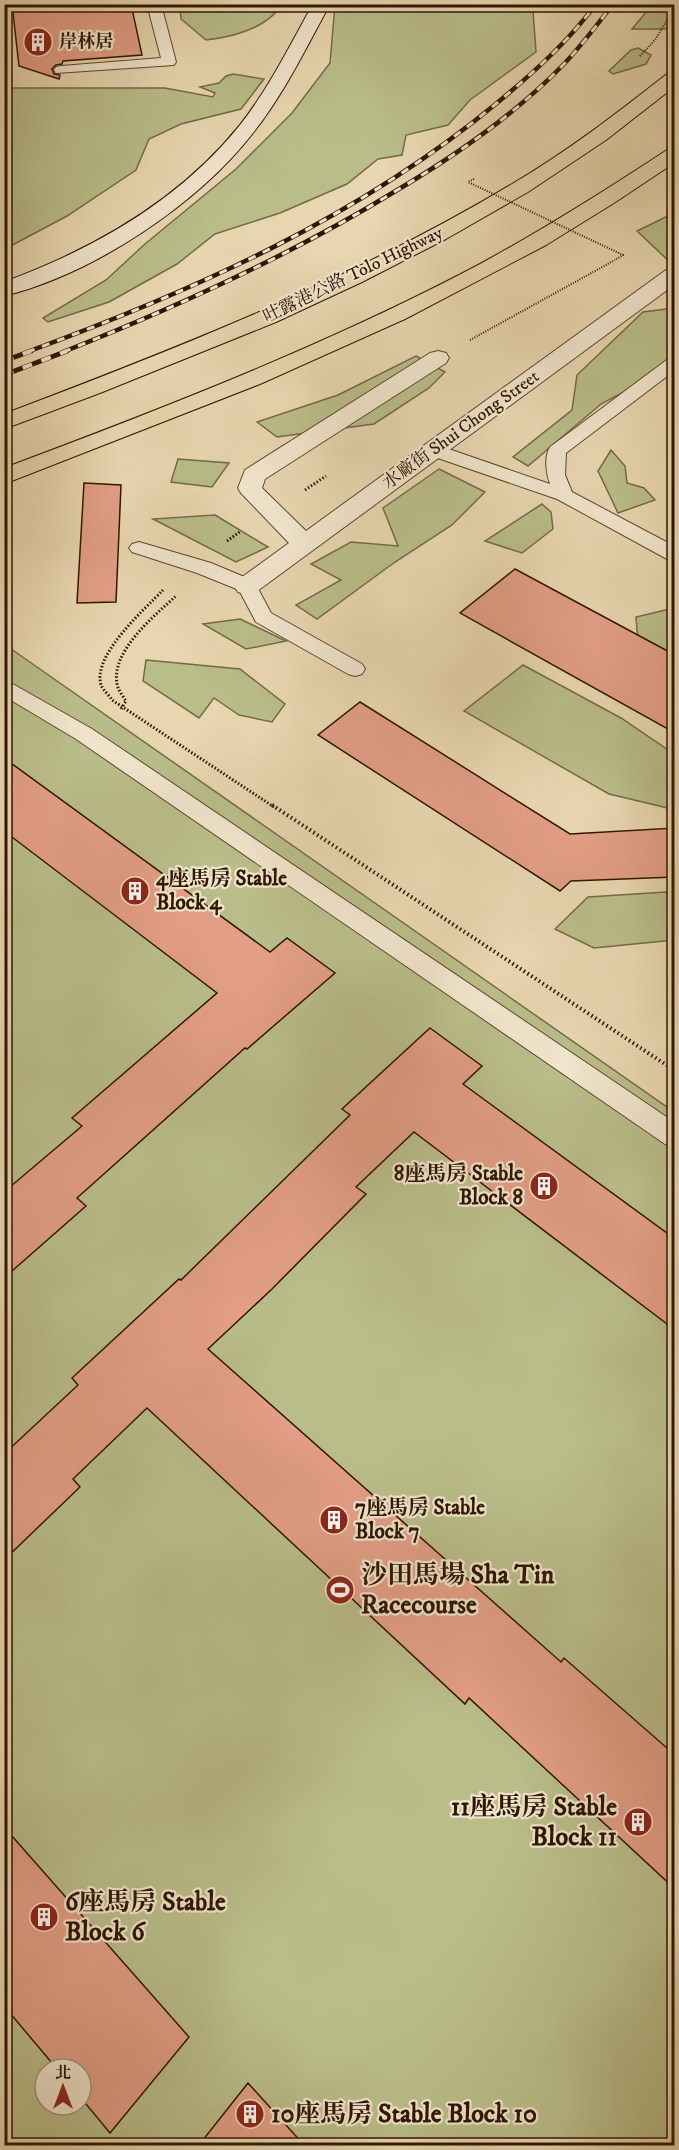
<svg xmlns="http://www.w3.org/2000/svg" width="679" height="2150" font-family="'IM FELL DW Pica','Noto Serif TC',serif">
  <style>
    .green { fill: #b9bd89; stroke: #746a46; stroke-width: 1.5; fill-rule: evenodd }
    .building { fill: #e29e86; stroke: #2f1602; stroke-width: 1.5 }
    .lines { fill: none; stroke-linecap: round; stroke-linejoin: round }
    .lane-casing { stroke: #5d462e; stroke-width: 2 }
    .street-casing { stroke: #5d462e; stroke-width: 2 }
    .secondary-casing { stroke: #2f1602; stroke-width: 2 }
    .highway-casing { stroke: #2f1602; stroke-width: 2 }
    .path-far2 { stroke: #2f1602; stroke-width: 2; stroke-dasharray: 1 1.5; stroke-linecap: butt }
    .path-far1 { stroke: #2f1602; stroke-width: 3; stroke-dasharray: 1.5 2; stroke-linecap: butt }
    .path { stroke: #2f1602; stroke-width: 4; stroke-dasharray: 1.5 3; stroke-linecap: butt }
    .lane { fill: #f0e4cc; fill-rule: evenodd }
    .street { fill: #f0e4cc; fill-rule: evenodd }
    .secondary { fill: #f0e4cc; fill-rule: evenodd }
    .highway { fill: #e8d6b0; fill-rule: evenodd }
    .rail-far1-casing { stroke: #2f1602; stroke-width: 4.5 }
    .rail-casing { stroke: #2f1602; stroke-width: 5 }
    .rail-far1 { stroke: #f0e4cc; stroke-width: 3; stroke-dasharray: 8; stroke-linecap: butt }
    .rail { stroke: #f0e4cc; stroke-width: 4; stroke-dasharray: 10; stroke-linecap: butt }
    .path-bridge { stroke: #2f1602; stroke-width: 2; stroke-dasharray: 1 1.5; stroke-linecap: butt }
    .labels { text-anchor: middle; dominant-baseline: central; stroke-width: 4.5; stroke-linejoin: round; paint-order: stroke }
    .far-poi-label { font-size: 18px; font-weight: bold; fill: #2f1602; stroke: #f0e4cc; text-anchor: start }
    .far-street-label { font-size: 18px; fill: #2f1602; stroke: #f0e4cc }
    .poi-label { font-size: 21px; font-weight: bold; fill: #2f1602; stroke: #f0e4cc; text-anchor: start }
    .near-poi-label { font-size: 26px; font-weight: bold; fill: #2f1602; stroke: #f0e4cc; text-anchor: start }
  </style>
  <rect width="100%" height="100%" fill="#e8d6b0"/>
  <filter id="stains"><feTurbulence type="fractalNoise" baseFrequency=".00333" numOctaves="4"/><feColorMatrix values="0 0 0 0 .2 0 0 0 0 .09 0 0 0 0 .02 0 0 0 .5 -.17"/></filter>
  <radialGradient id="worn" r=".72"><stop offset=".6" stop-color="#630" stop-opacity="0"/><stop offset="1" stop-color="#630" stop-opacity=".3"/></radialGradient>
  <path class="green" d="M 180,5 L 180,4 L 282,5 C 266,28 233,37 206,40 L 181,19 Z
    M 335,5 L 535,5 L 533,10 L 536,52 L 470,100 L 448,125 L 406,135 L 402,155 L 378,159 L 347,184 L 280,213 L 215,234 L 177,264 L 109,302 L 48,322 L 43,318 L 106,280 L 145,244 L 236,169 L 292,113 L 330,63 Z
    M 652,5 L 674,5 L 674,20 L 667,29 L 632,29 Z
    M 638,48 L 651,55 L 646,64 L 613,74 L 609,71 L 631,50 Z
    M 233,74 L 264,79 L 241,109 L 181,124 L 149,139 L 136,170 L 67,216 L 5,249 L 5,88 L 165,88 L 213,97 L 215,93 L 200,87 L 219,83 L 226,76 Z
    M 674,213 L 674,262 L 672,264 L 637,231 Z
    M 674,308 L 674,365 L 601,404 L 528,466 L 513,457 L 572,410 L 577,375 L 643,312 Z
    M 416,356 L 445,372 L 429,388 L 374,424 L 277,437 L 257,422 L 338,395 Z
    M 611,450 L 625,466 L 627,483 L 644,488 L 655,500 L 618,513 L 598,471 Z
    M 178,459 L 229,463 L 212,487 L 171,482 Z
    M 439,469 L 485,492 L 452,525 L 395,562 L 317,619 L 296,605 L 341,580 L 311,564 L 351,542 L 398,546 L 383,508 Z
    M 542,504 L 551,512 L 553,529 L 522,553 L 485,541 Z
    M 215,515 L 268,547 L 236,562 L 153,519 Z
    M 674,608 L 674,649 L 639,654 L 636,617 Z
    M 240,619 L 286,641 L 246,649 L 203,624 Z
    M 4,644 L 674,1112 L 674,2145 L 5,2145 ZM 45,2069 L 81,2069 L 81,2105 L 45,2105 Z
    M 146,660 L 240,669 L 285,704 L 272,722 L 239,715 L 214,698 L 199,718 L 143,681 Z
    M 523,665 L 621,718 L 674,754 L 674,794 L 668,808 L 609,794 L 464,711 Z
    M 666,892 L 674,897 L 674,940 L 594,948 L 555,929 L 588,897 Z"/>
  <path class="building" d="M 12,4 L 131,4 L 142,55 L 63,61 L 62,64 L 56,65 L 52,69 L 54,74 L 60,75 L 59,79 L 19,66 Z
    M 84,483 L 121,485 L 116,602 L 77,603 Z
    M 515,569 L 675,655 L 675,733 L 460,613 Z
    M 360,702 L 570,834 L 675,828 L 675,877 L 571,881 L 560,891 L 318,735 Z
    M 4,758 L 270,952 L 287,938 L 335,973 L 247,1049 L 245,1048 L 77,1198 L 86,1206 L 4,1278 L 4,1192 L 82,1126 L 72,1118 L 217,993 L 4,831 Z
    M 430,1028 L 482,1066 L 463,1084 L 675,1239 L 675,1330 L 414,1132 L 356,1187 L 366,1194 L 272,1289 L 208,1349 L 561,1662 L 564,1658 L 675,1755 L 675,1889 L 469,1698 L 465,1704 L 147,1408 L 73,1479 L 80,1487 L 4,1560 L 4,1454 L 78,1385 L 72,1378 L 179,1279 L 181,1280 L 350,1115 L 342,1109 Z
    M 4,1827 L 189,2037 L 110,2133 L 81,2098 L 81,2069 L 57,2069 L 4,2006 Z
    M 248,2083 L 304,2145 L 199,2145 Z"/>
  <g class="lines">
    <g class="lane-casing">
      <path id="lane" d="M 147,4 L 161,4 L 176,62 L 174,65 L 56,73 L 54,70 L 56,67 L 61,66 L 161,58 Z
        M 674,358 L 674,371 L 566,453 L 565,475 L 572,492 L 674,546 L 674,560 L 667,559 L 557,499 L 426,454 L 424,450 L 426,446 L 440,446 L 550,484 C 546,473 544,457 550,447 L 668,359 Z
        M 139,542 L 211,563 L 254,581 L 271,613 L 362,664 L 365,669 L 362,674 L 355,676 L 348,674 L 256,622 L 239,590 L 197,573 L 132,552 L 129,548 L 132,544 Z
        M 4,679 L 92,729 L 674,1122 L 674,1147 L 665,1144 L 76,739 L 4,696 Z"/>
    </g>
    <g class="street-casing">
      <path id="street" d="M 674,269 L 674,285 L 256,592 L 247,595 L 238,592 L 234,586 L 238,580 L 289,543 L 241,493 L 238,488 L 245,470 L 430,353 L 438,351 L 446,353 L 449,358 L 446,363 L 265,479 L 262,488 L 306,531 L 666,270 Z"/>
    </g>
    <g class="secondary-casing">
      <path id="secondary" d="M 313,4 L 330,4 C 306,48 284,94 253,133 C 197,205 93,274 4,296 L 4,282 C 94,249 179,201 240,125 C 269,88 290,45 313,4 Z"/>
    </g>
    <g class="highway-casing">
      <path id="highway" d="M 674,72 L 674,87 L 606,140 L 528,192 L 446,239 L 362,282 L 276,322 L 100,393 L 4,429 L 4,414 C 178,348 352,280 512,184 C 567,152 617,113 667,74 Z
        M 674,148 L 674,163 L 614,203 L 546,245 L 405,319 L 260,384 L 4,484 L 4,468 C 159,410 314,350 461,274 C 532,237 600,194 667,150 Z"/>
    </g>
    <path class="path-far2" d="M 640,56 L 655,40 L 674,9
      M 470,340 L 615,260"/>
    <path class="path-far1" d="M 305,490 L 326,476
      M 227,541 L 241,531
      M 163,590 C 145,609 92,655 101,685 C 103,690 109,695 112,700 L 274,807
      M 121,709 L 126,701 C 123,696 118,690 117,684 C 111,651 154,616 176,596"/>
    <path class="path" d="M 272,805 L 674,1070"/>
    <use href="#lane" class="lane"/>
    <use href="#street" class="street"/>
    <use href="#secondary" class="secondary"/>
    <use href="#highway" class="highway"/>
    <g class="rail-far1-casing">
      <path id="rail-far1" d="M 27,352 C 194,291 359,217 497,103 C 533,73 568,42 596,4
        M 63,352 C 177,307 289,256 394,192 C 455,156 515,115 564,64 C 582,45 597,25 613,4"/>
    </g>
    <g class="rail-casing">
      <path id="rail" d="M 4,361 L 31,351
        M 4,375 L 67,351"/>
    </g>
    <use href="#rail-far1" class="rail-far1"/>
    <use href="#rail" class="rail"/>
    <path class="path-bridge" d="M 474,179 L 468,182 L 623,255 L 615,260"/>
  </g>
  <defs>
    <g id="building-disc" transform="scale(1.5)"><circle r="9.5" fill="#8f2418" stroke="#f0e4cc"/><path d="M-4-6H4V6H1V3H-1V6H-4ZM-2.5-4.3h1.7v1.8h-1.7ZM.8-4.3h1.7v1.8H.8ZM-2.5-1h1.7V.8h-1.7ZM.8-1h1.7V.8H.8Z" fill="#fff"/></g>
    <g id="stadium-disc" transform="scale(1.5)"><circle r="9.5" fill="#8f2418" stroke="#f0e4cc"/><path d="M0-5a6.5 5 0 1 0 0 10a6.5 5 0 1 0 0-10ZM-3.5-1.8h7v3.6h-7Z" fill="#fff"/></g>
  </defs>
  <g fill-rule="evenodd">
    <use href="#building-disc" x="38" y="42"/>
    <use href="#building-disc" x="135" y="891"/>
    <use href="#building-disc" x="544" y="1186"/>
    <use href="#building-disc" x="334" y="1520"/>
    <use href="#stadium-disc" x="340" y="1590"/>
    <use href="#building-disc" x="638" y="1822"/>
    <use href="#building-disc" x="44" y="1917"/>
    <use href="#building-disc" x="250" y="2114"/>
  </g>
  <g class="labels">
    <g class="far-poi-label">
      <text x="59" y="42">岸林居</text>
    </g>
    <g class="far-street-label">
      <text transform="translate(353 275) rotate(-26)">吐露港公路 Tolo Highway</text>
      <text transform="translate(461 430) rotate(-36)">水廠街 Shui Chong Street</text>
    </g>
    <g class="poi-label">
      <text x="156" y="879">4座馬房 Stable<tspan x="156" dy="24">Block 4</tspan></text>
      <text x="523" y="1174" text-anchor="end">8座馬房 Stable<tspan x="523" dy="24">Block 8</tspan></text>
      <text x="355" y="1508">7座馬房 Stable<tspan x="355" dy="24">Block 7</tspan></text>
    </g>
    <g class="near-poi-label">
      <text x="361" y="1575">沙田馬場 Sha Tin<tspan x="361" dy="30">Racecourse</tspan></text>
      <text x="617" y="1807" text-anchor="end">11座馬房 Stable<tspan x="617" dy="30">Block 11</tspan></text>
      <text x="65" y="1902">6座馬房 Stable<tspan x="65" dy="30">Block 6</tspan></text>
      <text x="271" y="2114">10座馬房 Stable Block 10</text>
    </g>
  </g>
  <rect width="679" height="2150" fill="none" stroke="#e8d6b0" stroke-width="24"/>
  <rect x="6" y="6" width="667" height="2138" fill="none" stroke="#2f1602" stroke-width="3"/>
  <rect x="12" y="12" width="655" height="2126" fill="none" stroke="#2f1602" stroke-width="1.5"/>
  <g transform="translate(63 2087)"><circle r="28" fill="#f0e4cc" stroke="#a3927b" stroke-width="1.5"/>
  <path d="M0-4.5L10 22L0 15L-10 22Z" fill="#8f2418"/>
  <text y="-9" font-size="16" font-weight="bold" text-anchor="middle" fill="#2f1602">北</text>
  </g>
  <rect width="100%" height="100%" filter="url(#stains)"/>
  <rect width="100%" height="100%" fill="url(#worn)"/>
</svg>
